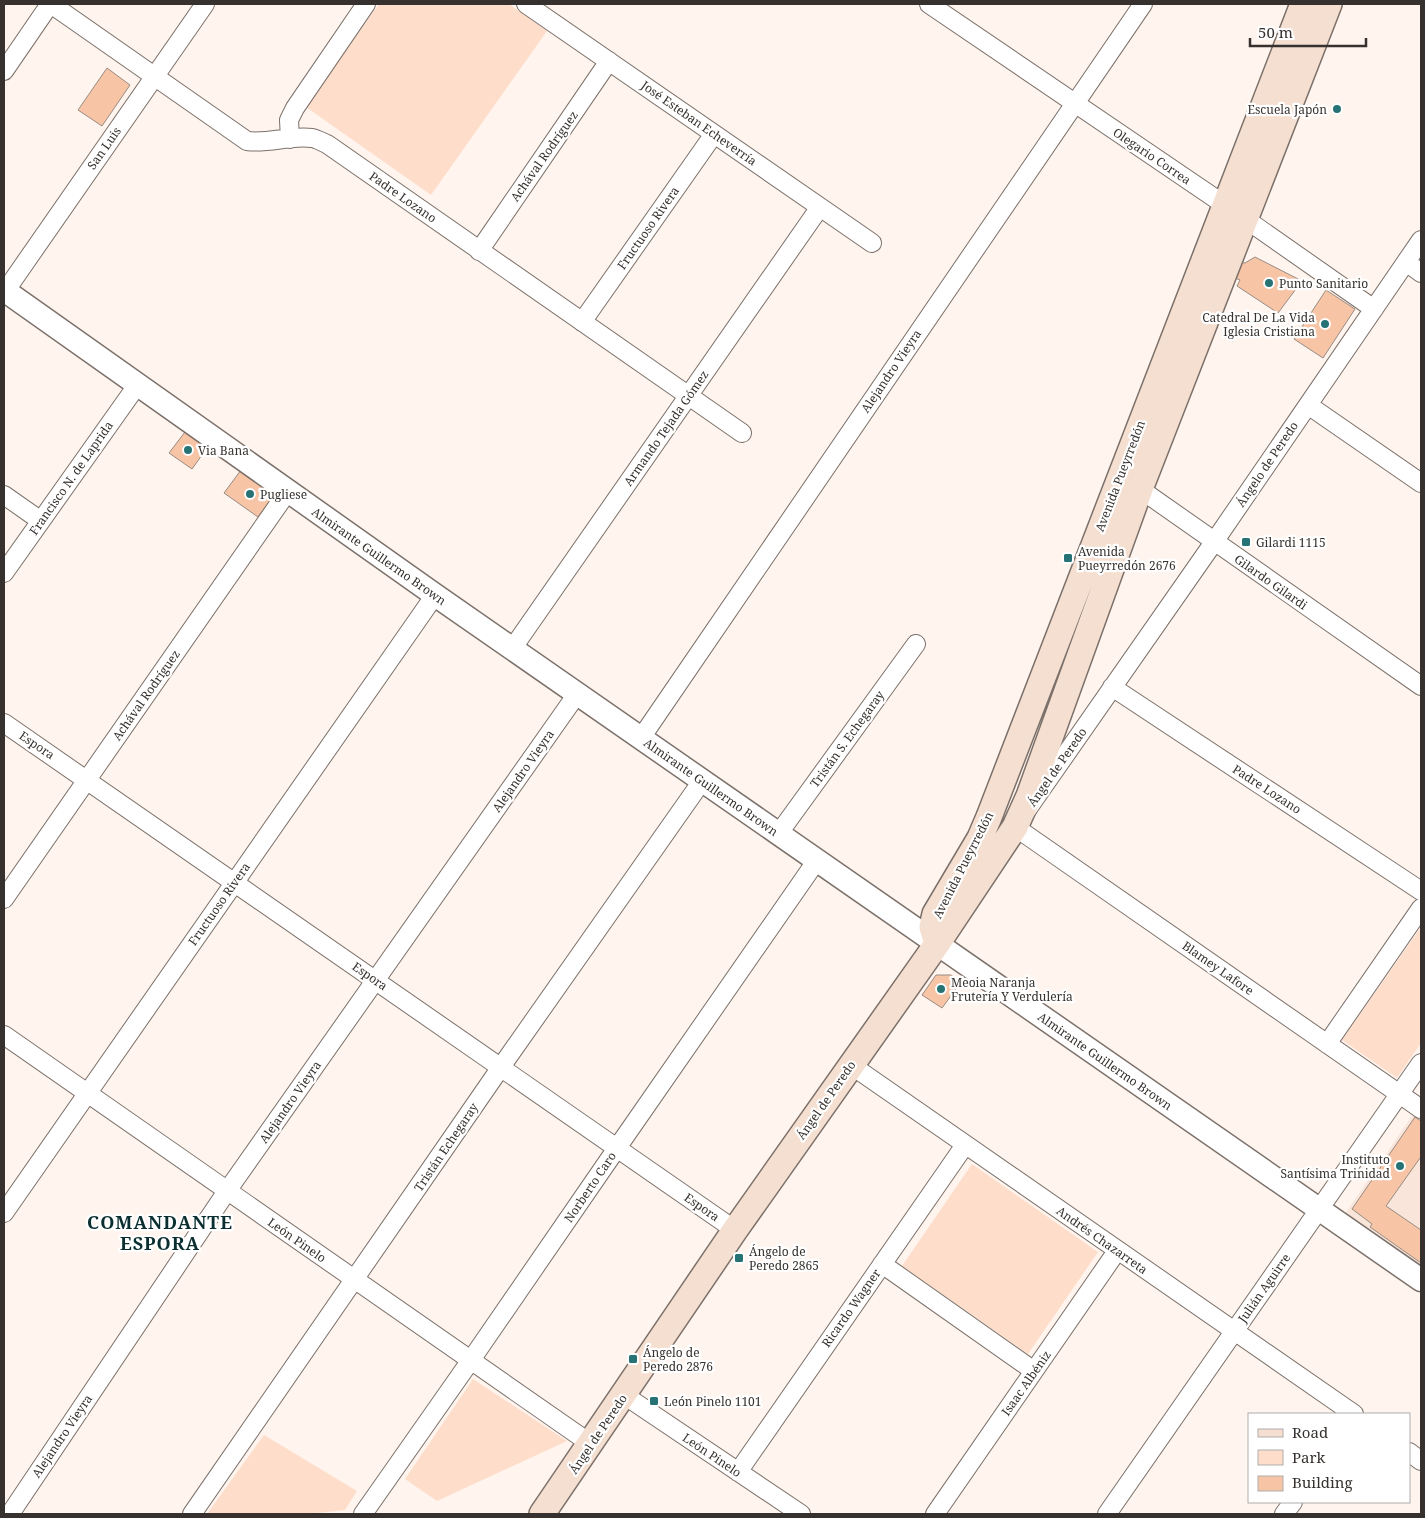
<svg xmlns="http://www.w3.org/2000/svg" width="1425" height="1518" font-family="'Noto Serif',serif">
  <style>
    .built { fill: #f9e5d9 }
    .green { fill: #fedecb }
    .building { fill: #f7c4a5; stroke: #978c84 }
    .lines { fill: none; stroke-linecap: round; stroke-linejoin: round }
    .minor-casing { stroke: #7c716a; stroke-width: 20 }
    .tertiary-casing { stroke: #7c716a; stroke-width: 25 }
    .secondary-casing { stroke: #7c716a; stroke-width: 28 }
    .minor { stroke: #fff; stroke-width: 18 }
    .tertiary { stroke: #fff; stroke-width: 22 }
    .secondary { stroke: #f5dfd0; stroke-width: 25 }
    .poi-dot { fill: #277275; stroke: #fff; stroke-width: 2 }
    .labels { text-anchor: middle; dominant-baseline: central; stroke-width: 4.5; stroke-linejoin: round; paint-order: stroke }
    .poi-label { font-size: 12px; fill: #36312e; stroke: #fff; text-anchor: start }
    .street-label { font-size: 12px; fill: #36312e; stroke: #fff }
    .district-label { font-size: 18px; font-weight: bold; letter-spacing: 1px; fill: #0b2f31; stroke: #fff }
  </style>
  <rect width="100%" height="100%" fill="#fff4ee"/>
  <path class="built" d="M 1414,1113 L 1421,1118 L 1421,1267 L 1345,1214 Z"/>
  <path class="green" d="M 379,4 L 509,4 L 547,31 L 431,195 L 306,107 Z
    M 1421,927 L 1421,1043 L 1397,1078 L 1342,1040 Z
    M 972,1164 L 1098,1252 L 1028,1354 L 902,1266 Z
    M 473,1379 L 567,1441 L 437,1501 L 405,1479 Z
    M 264,1435 L 357,1491 L 345,1510 L 307,1514 L 207,1514 Z"/>
  <path class="building" d="M 107,68 L 130,85 L 102,126 L 78,110 Z
    M 1255,257 L 1302,281 L 1278,313 L 1237,286 L 1240,280 L 1235,278 L 1237,262 L 1245,263 Z
    M 1326,290 L 1355,309 L 1323,358 L 1294,339 Z
    M 185,432 L 207,448 L 192,469 L 169,453 Z
    M 241,470 L 275,494 L 258,517 L 224,493 Z
    M 936,975 L 951,975 L 961,982 L 942,1008 L 922,995 Z
    M 1415,1117 L 1421,1121 L 1421,1159 L 1420,1158 L 1386,1206 L 1421,1230 L 1421,1263 L 1370,1227 L 1372,1224 L 1352,1209 Z"/>
  <g class="lines">
    <g class="minor-casing">
      <path id="minor" d="M 51,4 L 247,141 C 269,144 290,135 312,138 C 317,139 322,142 327,144 L 742,433
        M 526,4 L 872,243
        M 929,4 L 1244,218 L 1374,309
        M 4,71 L 50,4
        M 290,139 L 289,120 L 295,108 L 366,4
        M 1421,240 L 1214,542 L 1015,827 L 1421,1109
        M 479,251 L 609,61
        M 1406,262 L 1421,273
        M 4,293 L 205,4
        M 582,322 L 714,134
        M 1308,405 L 1421,483
        M 1131,486 L 1140,489 L 1421,686
        M 4,495 L 41,521
        M 4,573 L 138,384
        M 512,649 L 820,207
        M 1112,687 L 1421,891
        M 4,723 L 735,1230
        M 641,738 L 1143,4
        M 779,833 L 916,644
        M 4,899 L 288,491
        M 4,1035 L 591,1444
        M 1327,1044 L 1421,908
        M 851,1065 L 1354,1414
        M 4,1213 L 435,595
        M 882,1264 L 1034,1371
        M 624,1395 L 801,1514
        M 1409,1452 L 1421,1461
        M 738,1472 L 965,1145
        M 10,1514 L 227,1191 L 577,694
        M 192,1514 L 501,1067 L 702,781
        M 363,1514 L 471,1360 L 617,1148 L 817,860
        M 935,1514 L 1117,1251
        M 1107,1514 L 1421,1063
        M 1284,1514 L 1293,1502"/>
    </g>
    <g class="tertiary-casing">
      <path id="tertiary" d="M 4,290 L 435,595 L 1421,1280"/>
    </g>
    <g class="secondary-casing">
      <path id="secondary" d="M 937,944 L 932,927 L 935,914 L 980,838 L 989,817 L 1303,4
        M 542,1514 L 735,1230 L 937,944 L 1015,827 L 1029,796 L 1140,489 L 1329,4"/>
    </g>
    <use href="#minor" class="minor"/>
    <use href="#tertiary" class="tertiary"/>
    <use href="#secondary" class="secondary"/>
  </g>
  <g class="poi-dot">
    <circle cx="1337" cy="109" r="5"/>
    <circle cx="1269" cy="283" r="5"/>
    <circle cx="1325" cy="324" r="5"/>
    <circle cx="188" cy="450" r="5"/>
    <circle cx="250" cy="494" r="5"/>
    <rect x="1241" y="537" width="10" height="10" rx="2.5"/>
    <rect x="1063" y="553" width="10" height="10" rx="2.5"/>
    <circle cx="941" cy="989" r="5"/>
    <circle cx="1400" cy="1166" r="5"/>
    <rect x="734" y="1253" width="10" height="10" rx="2.5"/>
    <rect x="628" y="1354" width="10" height="10" rx="2.5"/>
    <rect x="649" y="1396" width="10" height="10" rx="2.5"/>
  </g>
  <g class="labels">
    <g class="poi-label">
      <text x="1327" y="109" text-anchor="end">Escuela Japón</text>
      <text x="1279" y="283">Punto Sanitario</text>
      <text x="1315" y="317" text-anchor="end">Catedral De La Vida<tspan x="1315" dy="14">Iglesia Cristiana</tspan></text>
      <text x="198" y="450">Via Bana</text>
      <text x="260" y="494">Pugliese</text>
      <text x="1256" y="542">Gilardi 1115</text>
      <text x="1078" y="551">Avenida<tspan x="1078" dy="14">Pueyrredón 2676</tspan></text>
      <text x="951" y="982">Meoia Naranja<tspan x="951" dy="14">Frutería Y Verdulería</tspan></text>
      <text x="1390" y="1159" text-anchor="end">Instituto<tspan x="1390" dy="14">Santísima Trinidad</tspan></text>
      <text x="749" y="1251">Ángelo de<tspan x="749" dy="14">Peredo 2865</tspan></text>
      <text x="643" y="1352">Ángelo de<tspan x="643" dy="14">Peredo 2876</tspan></text>
      <text x="664" y="1401">León Pinelo 1101</text>
    </g>
    <g class="street-label">
      <text transform="translate(699 123) rotate(35)">José Esteban Echeverría</text>
      <text transform="translate(104 148) rotate(-55)">San Luis</text>
      <text transform="translate(544 156) rotate(-55)">Achával Rodríguez</text>
      <text transform="translate(1152 156) rotate(34)">Olegario Correa</text>
      <text transform="translate(403 197) rotate(35)">Padre Lozano</text>
      <text transform="translate(648 228) rotate(-55)">Fructuoso Rivera</text>
      <text transform="translate(891 371) rotate(-56)">Alejandro Vieyra</text>
      <text transform="translate(666 428) rotate(-55)">Armando Tejada Gómez</text>
      <text transform="translate(1267 464) rotate(-56)">Ángelo de Peredo</text>
      <text transform="translate(1120 476) rotate(-69)">Avenida Pueyrredón</text>
      <text transform="translate(71 478) rotate(-55)">Francisco N. de Laprida</text>
      <text transform="translate(379 556) rotate(35)">Almirante Guillermo Brown</text>
      <text transform="translate(1271 582) rotate(35)">Gilardo Gilardi</text>
      <text transform="translate(146 695) rotate(-55)">Achával Rodríguez</text>
      <text transform="translate(847 739) rotate(-54)">Tristán S. Echegaray</text>
      <text transform="translate(37 745) rotate(34)">Espora</text>
      <text transform="translate(1057 767) rotate(-55)">Ángel de Peredo</text>
      <text transform="translate(523 771) rotate(-55)">Alejandro Vieyra</text>
      <text transform="translate(711 787) rotate(35)">Almirante Guillermo Brown</text>
      <text transform="translate(1267 789) rotate(33)">Padre Lozano</text>
      <text transform="translate(963 865) rotate(-63)">Avenida Pueyrredón</text>
      <text transform="translate(219 904) rotate(-55)">Fructuoso Rivera</text>
      <text transform="translate(1218 968) rotate(35)">Blamey Lafore</text>
      <text transform="translate(370 976) rotate(35)">Espora</text>
      <text transform="translate(1105 1061) rotate(35)">Almirante Guillermo Brown</text>
      <text transform="translate(826 1100) rotate(-55)">Ángel de Peredo</text>
      <text transform="translate(290 1102) rotate(-55)">Alejandro Vieyra</text>
      <text transform="translate(446 1147) rotate(-56)">Tristán Echegaray</text>
      <text transform="translate(590 1187) rotate(-56)">Norberto Caro</text>
      <text transform="translate(702 1207) rotate(35)">Espora</text>
      <text transform="translate(297 1240) rotate(35)">León Pinelo</text>
      <text transform="translate(1102 1240) rotate(35)">Andrés Chazarreta</text>
      <text transform="translate(1264 1288) rotate(-55)">Julián Aguirre</text>
      <text transform="translate(851 1308) rotate(-55)">Ricardo Wagner</text>
      <text transform="translate(1026 1383) rotate(-55)">Isaac Albéniz</text>
      <text transform="translate(598 1434) rotate(-56)">Ángel de Peredo</text>
      <text transform="translate(62 1436) rotate(-56)">Alejandro Vieyra</text>
      <text transform="translate(712 1455) rotate(34)">León Pinelo</text>
    </g>
    <g class="district-label">
      <text x="160" y="1222">COMANDANTE<tspan x="160" dy="21">ESPORA</tspan></text>
    </g>
  </g>
  <rect width="1425" height="1518" fill="none" stroke="#36312e" stroke-width="10"/>
  <rect x="1248" y="1413" width="162" height="90" fill="#ffffff" stroke="#afadab"/>
  <rect x="1258" y="1429" width="25" height="8" fill="#f5dfd0" stroke="#afadab"/>
  <text x="1292" y="1438" font-size="15" fill="#36312e">Road</text>
  <rect x="1258" y="1450" width="25" height="15" fill="#fedecb" stroke="#afadab"/>
  <text x="1292" y="1463" font-size="15" fill="#36312e">Park</text>
  <rect x="1258" y="1476" width="25" height="15" fill="#f7c4a5" stroke="#afadab"/>
  <text x="1292" y="1488" font-size="15" fill="#36312e">Building</text>
  <path d="M1250 38v8h116v-8" fill="none" stroke="#36312e" stroke-width="2.5"/>
  <text x="1258" y="38" font-size="15" fill="#36312e" stroke="#ffffff" stroke-width="4" paint-order="stroke">50 m</text>
</svg>
